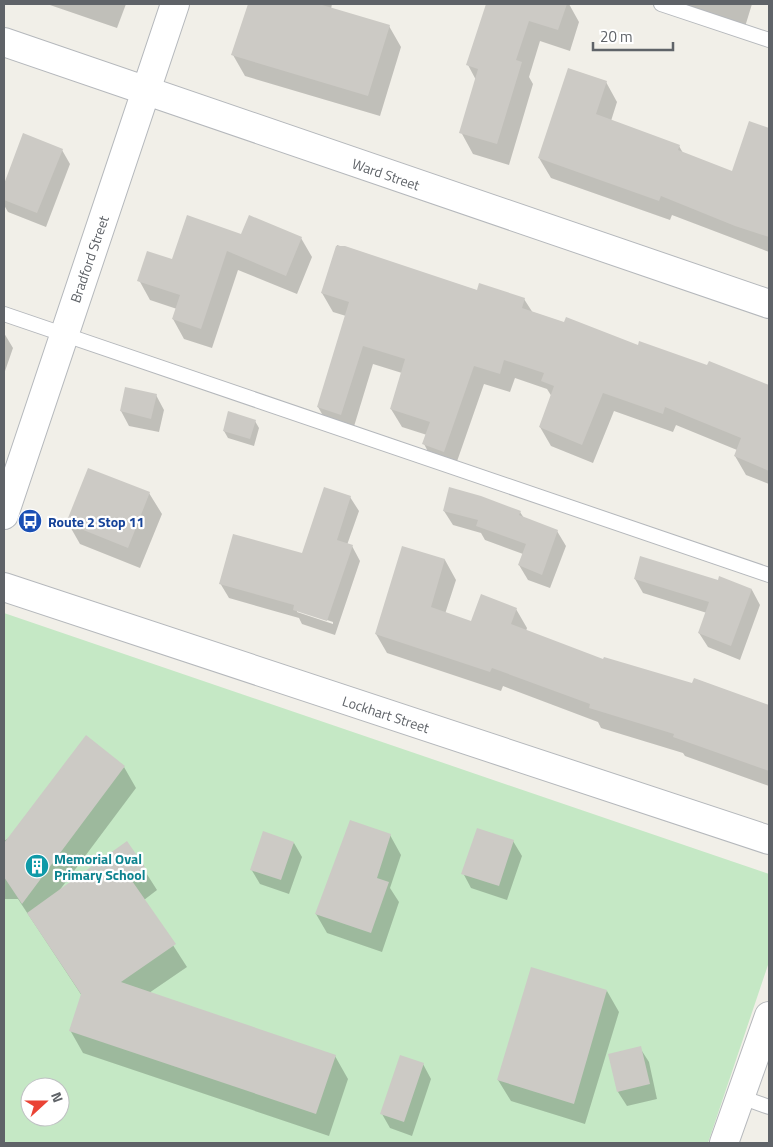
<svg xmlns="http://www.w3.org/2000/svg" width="773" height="1147" font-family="'Titillium Web',sans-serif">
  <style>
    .green { fill: #c5e8c5; fill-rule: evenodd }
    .shadow { fill: #0003; fill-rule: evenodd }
    .building { fill: #cccac5 }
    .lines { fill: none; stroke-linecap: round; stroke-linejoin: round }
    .service-casing { stroke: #b5b8bc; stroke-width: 16 }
    .minor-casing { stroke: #b5b8bc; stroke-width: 30 }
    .service { stroke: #fff; stroke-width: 14 }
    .minor { stroke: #fff; stroke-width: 28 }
    .labels { text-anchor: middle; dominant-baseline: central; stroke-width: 4.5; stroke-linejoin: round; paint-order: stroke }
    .street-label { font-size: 14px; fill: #5f6368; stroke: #fff }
    .transit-label { font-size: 14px; font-weight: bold; fill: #164399; stroke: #fff; text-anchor: start }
    .culture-label { font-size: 14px; font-weight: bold; fill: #0d838f; stroke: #fff; text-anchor: start }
  </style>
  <rect width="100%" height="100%" fill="#f1efe8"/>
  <path class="green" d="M 4,613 L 769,874 L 769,962 L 708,1143 L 4,1143 ZM 30,1087 L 60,1087 L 60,1117 L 30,1117 Z"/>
  <path class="shadow" d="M 47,4 L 126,4 L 117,28 Z
    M 249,4 L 332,4 L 331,9 L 389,26 L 401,47 L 380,116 L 245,76 L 233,55 Z
    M 487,4 L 569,4 L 579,22 L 570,51 L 540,41 L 529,77 L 533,84 L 509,165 L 473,154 L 461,132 L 476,80 L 468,65 Z
    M 669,4 L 752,4 L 744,30 Z
    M 606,82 L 617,102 L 611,121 L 679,146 L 683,153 L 733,173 L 749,123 L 769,129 L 769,252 L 672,215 L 670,220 L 551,178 L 539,158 Z
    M 24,135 L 62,150 L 70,164 L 46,227 L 8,212 L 4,205 L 4,187 Z
    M 242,235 L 301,238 L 312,257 L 297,294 L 238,270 L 212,348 L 184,339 L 173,319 L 177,309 L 150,300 L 139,280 L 173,261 Z
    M 337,245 L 478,291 L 524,299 L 533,313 L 638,347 L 708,366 L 709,363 L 769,387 L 769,484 L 746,475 L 735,456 L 737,450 L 676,425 L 673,432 L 614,411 L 593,463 L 551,446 L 540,427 L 552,397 L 547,389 L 515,378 L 510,392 L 484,384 L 454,470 L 434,463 L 424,444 L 427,435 L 402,427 L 391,409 L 402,373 L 373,364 L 352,433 L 329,426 L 318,407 L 346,316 L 333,312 L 322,293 Z
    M 4,333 L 13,348 L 4,374 Z
    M 126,389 L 156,395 L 164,410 L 159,432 L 129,426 L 121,411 Z
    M 255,421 L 259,428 L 254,446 L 228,438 L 224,431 Z
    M 149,493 L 162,514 L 140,568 L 80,544 L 68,523 Z
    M 350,497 L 359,511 L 347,545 L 352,546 L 360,561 L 335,635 L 302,624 L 299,618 L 229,598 L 220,583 L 303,555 ZM 297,610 L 333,622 L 333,624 L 297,612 Z
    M 444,511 L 520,512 L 524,518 L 557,531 L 566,546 L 550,588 L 528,580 L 519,565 L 523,554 L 485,540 L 481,533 L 453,525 Z
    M 403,547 L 445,560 L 456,580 L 445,614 L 471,623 L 516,609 L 527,628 L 526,631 L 604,661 L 693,685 L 695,679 L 769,706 L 769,786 L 685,756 L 683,753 L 601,728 L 598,722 L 503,686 L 501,691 L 387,653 L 376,634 Z
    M 720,578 L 752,590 L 760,605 L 740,660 L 708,647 L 699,633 L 707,613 L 643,593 L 635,579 L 719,581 Z
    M 124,767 L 136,788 L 59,891 L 127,843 L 157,890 L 144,900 L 187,967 L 149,993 L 335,1056 L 348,1079 L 329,1136 L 83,1053 L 70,1030 L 82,996 L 18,899 L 4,899 L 4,841 Z
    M 390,835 L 401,855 L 390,888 L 399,902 L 382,952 L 327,933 L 316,914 Z
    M 513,841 L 522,856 L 507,900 L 471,888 L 463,873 Z
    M 294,843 L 302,857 L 289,894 L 260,884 L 251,869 Z
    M 607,991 L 619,1012 L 585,1124 L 511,1101 L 498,1080 Z
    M 640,1048 L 649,1062 L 657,1099 L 627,1106 L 618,1092 Z
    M 423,1064 L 431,1079 L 412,1136 L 390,1128 L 382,1114 Z"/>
  <path class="building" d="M 248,4 L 319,4 L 390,25 L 368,96 L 231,55 Z
    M 486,4 L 567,4 L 558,30 L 529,21 L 516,60 L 522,62 L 497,144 L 459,133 L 478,69 L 466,65 Z
    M 568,68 L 607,81 L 596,114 L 680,145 L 678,150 L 732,171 L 749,121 L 769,128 L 769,237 L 735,226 L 661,196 L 659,201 L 538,158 Z
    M 23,133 L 63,149 L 37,213 L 4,200 L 4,184 Z
    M 187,215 L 241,234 L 249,215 L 302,237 L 286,276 L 227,251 L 201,329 L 172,319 L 180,295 L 137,281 L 147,251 L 172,259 Z
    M 336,246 L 345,246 L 477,290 L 479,283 L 525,298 L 522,308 L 564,322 L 566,317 L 638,345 L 639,341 L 707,365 L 709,361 L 769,385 L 769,471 L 734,456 L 741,438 L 665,407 L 663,414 L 603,393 L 582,445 L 539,427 L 554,386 L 541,381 L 544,373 L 504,360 L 500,374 L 474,366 L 444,452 L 422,444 L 430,422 L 390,409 L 405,359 L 363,346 L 341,415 L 317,407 L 349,302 L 321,293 Z
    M 125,387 L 157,394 L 151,419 L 120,411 Z
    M 228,411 L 256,420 L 250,439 L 223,431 Z
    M 88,468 L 150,492 L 128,548 L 66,523 Z
    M 324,487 L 351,496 L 337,540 L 353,545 L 327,621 L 293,610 L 294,605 L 219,584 L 233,534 L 302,553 Z
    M 449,487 L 481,496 L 521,511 L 519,515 L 558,530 L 542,575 L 518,565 L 526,544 L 476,526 L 478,520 L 443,511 Z
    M 402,546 L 445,559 L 431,607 L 471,621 L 481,594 L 517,608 L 511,624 L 603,659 L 604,657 L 692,683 L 694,678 L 769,705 L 769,771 L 673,737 L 674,734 L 589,708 L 590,704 L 492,668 L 490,672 L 375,634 Z
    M 640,556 L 718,580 L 719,576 L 752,589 L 731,646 L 698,633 L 709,602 L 634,579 Z
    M 86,735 L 125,766 L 22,904 L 4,877 L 4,843 Z
    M 350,820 L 391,834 L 377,878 L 389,882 L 371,933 L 315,914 Z
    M 477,828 L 514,840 L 499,886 L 461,874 Z
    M 263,831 L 294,842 L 281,880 L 250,870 Z
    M 127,841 L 145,867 L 130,878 L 176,944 L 121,982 L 336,1055 L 316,1114 L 69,1031 L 81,994 L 27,913 Z
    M 531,967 L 607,990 L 574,1104 L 497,1080 Z
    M 641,1046 L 650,1084 L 617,1092 L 608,1054 Z
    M 400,1055 L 424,1063 L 404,1122 L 380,1114 Z"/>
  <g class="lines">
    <g class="service-casing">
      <path id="service" d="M 661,4 L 769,40
        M 4,314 L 769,575
        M 741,1097 L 769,1107"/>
    </g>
    <g class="minor-casing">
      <path id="minor" d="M 4,42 L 769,304
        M 4,515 L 175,4
        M 4,587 L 769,840
        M 724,1143 L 769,1016"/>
    </g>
    <use href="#service" class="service"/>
    <use href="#minor" class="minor"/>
  </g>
  <defs>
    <g id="bus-disc" transform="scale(1.25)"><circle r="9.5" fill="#1a4fb4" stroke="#fff"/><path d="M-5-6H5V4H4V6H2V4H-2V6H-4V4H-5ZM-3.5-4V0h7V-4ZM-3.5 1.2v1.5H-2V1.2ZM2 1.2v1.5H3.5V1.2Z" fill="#fff"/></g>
    <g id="building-disc" transform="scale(1.25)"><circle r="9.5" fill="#0f9aa8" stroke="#fff"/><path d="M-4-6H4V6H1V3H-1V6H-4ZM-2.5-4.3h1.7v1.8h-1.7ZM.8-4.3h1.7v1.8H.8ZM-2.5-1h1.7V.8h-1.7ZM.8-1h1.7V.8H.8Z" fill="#fff"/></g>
  </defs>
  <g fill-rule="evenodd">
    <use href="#bus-disc" x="30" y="521"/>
    <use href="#building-disc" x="37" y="866"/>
  </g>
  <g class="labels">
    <g class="street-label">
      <text transform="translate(386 174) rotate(19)">Ward Street</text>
      <text transform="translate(89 259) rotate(-71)">Bradford Street</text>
      <text transform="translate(386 714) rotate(18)">Lockhart Street</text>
    </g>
    <g class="transit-label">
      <text x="48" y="521">Route 2 Stop 11</text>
    </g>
    <g class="culture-label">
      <text x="54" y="858">Memorial Oval<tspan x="54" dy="16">Primary School</tspan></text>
    </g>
  </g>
  <rect width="773" height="1147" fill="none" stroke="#5f6368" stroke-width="10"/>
  <g transform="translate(45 1102) rotate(69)"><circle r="24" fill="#ffffff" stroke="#bfc1c3"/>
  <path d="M0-4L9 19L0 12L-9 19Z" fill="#ea4335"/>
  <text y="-8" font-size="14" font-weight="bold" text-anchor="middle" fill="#5f6368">N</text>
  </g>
  <path d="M593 42v8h80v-8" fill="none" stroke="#5f6368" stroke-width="2.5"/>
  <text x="600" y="42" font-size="15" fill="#5f6368" stroke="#ffffff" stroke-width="4" paint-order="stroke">20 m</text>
</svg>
